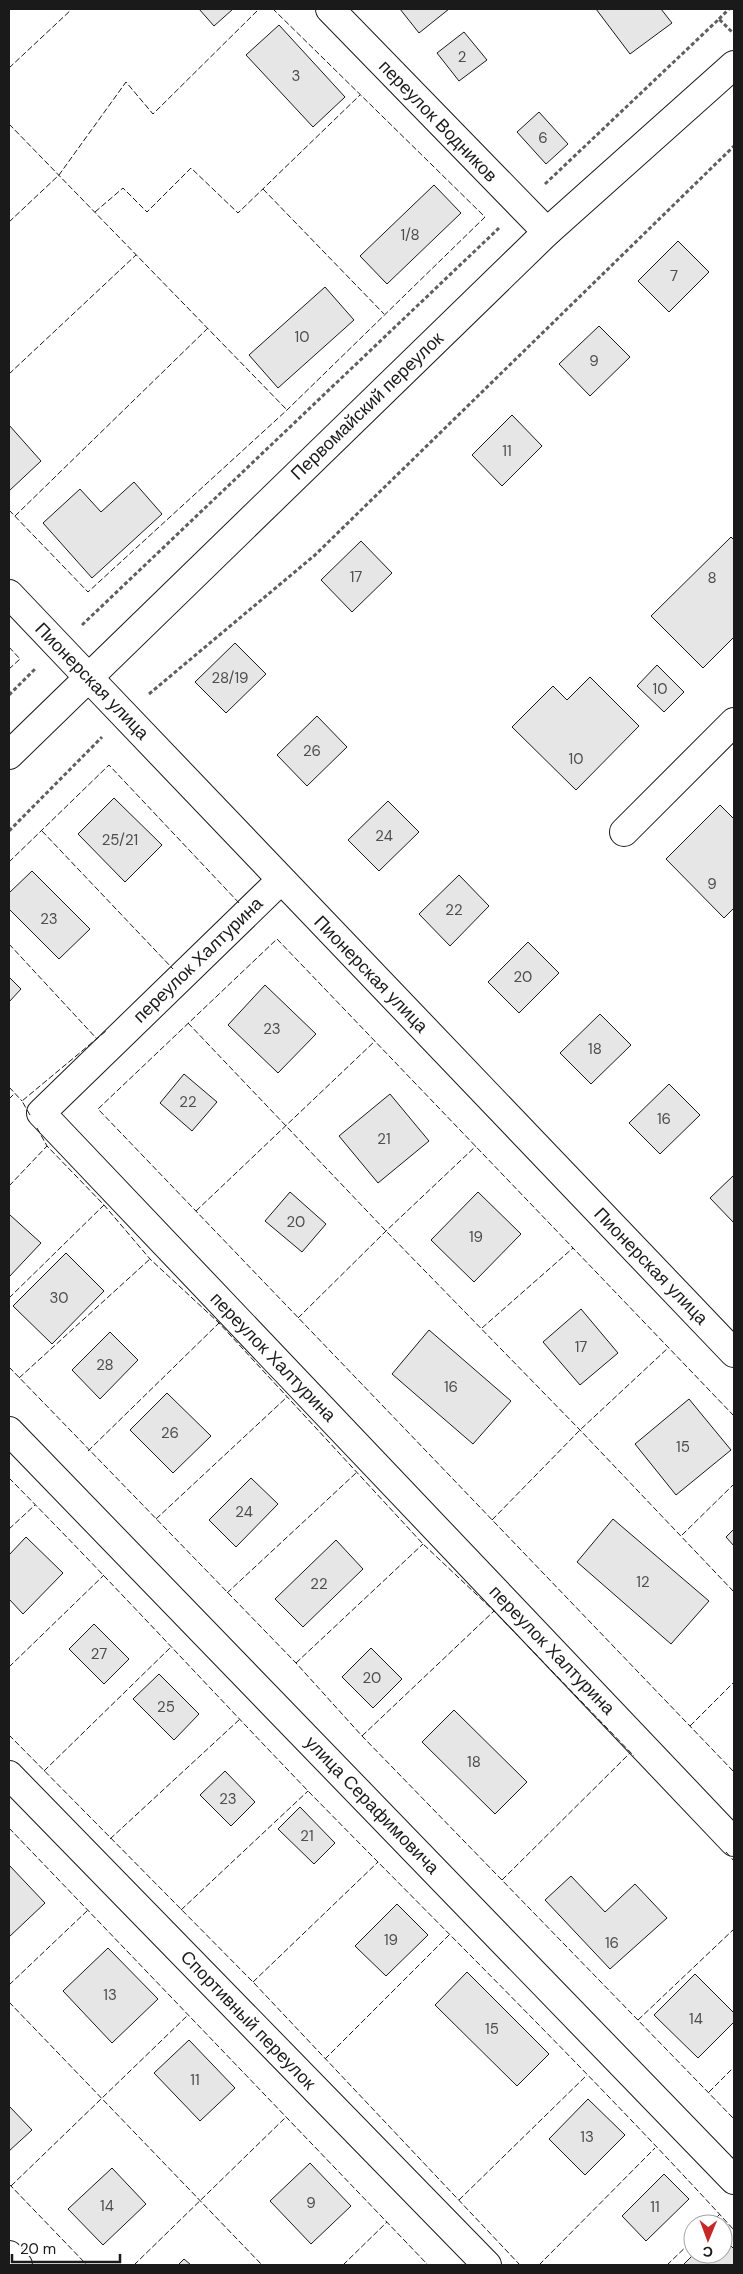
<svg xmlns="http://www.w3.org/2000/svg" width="743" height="2274" font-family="'DM Sans',sans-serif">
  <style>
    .building { fill: #e6e6e6; stroke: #1a1a1a }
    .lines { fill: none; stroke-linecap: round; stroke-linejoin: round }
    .minor-casing { stroke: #1a1a1a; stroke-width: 30 }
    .tertiary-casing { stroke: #1a1a1a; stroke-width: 30 }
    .path { stroke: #5f5f5f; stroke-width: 3; stroke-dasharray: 4 2.5; stroke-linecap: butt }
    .minor { stroke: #fff; stroke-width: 28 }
    .tertiary { stroke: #fff; stroke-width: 28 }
    .fence { stroke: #1a1a1a; stroke-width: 1; stroke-dasharray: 6 2.5; stroke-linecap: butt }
    .labels { text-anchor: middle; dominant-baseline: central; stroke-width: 4; stroke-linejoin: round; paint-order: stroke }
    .number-label { font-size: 15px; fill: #4d4d4d }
    .street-label { font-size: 18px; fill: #1a1a1a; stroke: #fff }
  </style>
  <rect width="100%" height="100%" fill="#fff"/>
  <path class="building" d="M 199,9 L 233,9 L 214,26 Z
    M 400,9 L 449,9 L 419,33 Z
    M 596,9 L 661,9 L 672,23 L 630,54 Z
    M 279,25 L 345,97 L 313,127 L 246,55 Z
    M 464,32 L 487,60 L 459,81 L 437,53 Z
    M 539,112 L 568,144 L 546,164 L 517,132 Z
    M 434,185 L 461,213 L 387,284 L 360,256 Z
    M 678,241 L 709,272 L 669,312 L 638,281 Z
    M 325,287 L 354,320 L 278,388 L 249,355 Z
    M 599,326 L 630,357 L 590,396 L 559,364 Z
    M 512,415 L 542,446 L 502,486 L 472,455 Z
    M 9,425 L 41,461 L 9,491 Z
    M 134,482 L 162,514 L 92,578 L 43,523 L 80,489 L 101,512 Z
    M 731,537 L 734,540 L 734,637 L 703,668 L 651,616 Z
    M 361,541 L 392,573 L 352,612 L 321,580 Z
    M 235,643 L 266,674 L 226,713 L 195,682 Z
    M 657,665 L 684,692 L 664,712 L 637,686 Z
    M 590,677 L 639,726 L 576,790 L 512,727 L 553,686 L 567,700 Z
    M 317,716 L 347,747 L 307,786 L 277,755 Z
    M 114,798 L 162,845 L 125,882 L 78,834 Z
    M 388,801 L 419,832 L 379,871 L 348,840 Z
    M 720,805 L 734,819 L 734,908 L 724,918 L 666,859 Z
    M 32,871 L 90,929 L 59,959 L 9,909 L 9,893 Z
    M 459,875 L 489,906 L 450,946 L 419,914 Z
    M 528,942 L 559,973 L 519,1013 L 488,982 Z
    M 9,977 L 21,989 L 9,1002 Z
    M 265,985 L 316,1034 L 278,1073 L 228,1025 Z
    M 600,1014 L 631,1045 L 591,1084 L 560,1053 Z
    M 184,1074 L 217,1102 L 192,1131 L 160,1103 Z
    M 669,1084 L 700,1115 L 660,1154 L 629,1123 Z
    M 390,1094 L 429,1141 L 378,1183 L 339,1136 Z
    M 734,1175 L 734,1223 L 710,1198 Z
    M 290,1192 L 326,1224 L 302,1252 L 265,1221 Z
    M 478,1192 L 521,1234 L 474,1282 L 431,1240 Z
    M 10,1215 L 41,1243 L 9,1277 L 9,1216 Z
    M 66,1253 L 104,1291 L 52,1344 L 13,1306 Z
    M 581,1309 L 618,1353 L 580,1385 L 543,1342 Z
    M 429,1330 L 511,1401 L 473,1444 L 392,1374 Z
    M 110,1332 L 138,1360 L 100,1399 L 72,1370 Z
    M 167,1393 L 211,1436 L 173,1473 L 130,1430 Z
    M 689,1399 L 731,1450 L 676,1495 L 635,1444 Z
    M 251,1478 L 278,1504 L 236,1547 L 209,1520 Z
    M 613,1519 L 709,1601 L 671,1644 L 577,1562 Z
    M 734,1529 L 734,1546 L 726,1537 Z
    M 26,1537 L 63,1573 L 23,1614 L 9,1599 L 9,1555 Z
    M 336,1540 L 363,1569 L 303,1627 L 275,1599 Z
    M 94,1624 L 129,1659 L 104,1684 L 69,1649 Z
    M 371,1648 L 402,1679 L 373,1708 L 342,1677 Z
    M 159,1674 L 199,1714 L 174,1740 L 133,1699 Z
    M 454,1710 L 527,1782 L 495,1814 L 422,1742 Z
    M 225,1771 L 255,1802 L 231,1826 L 200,1795 Z
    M 300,1807 L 335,1843 L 314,1864 L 278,1829 Z
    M 9,1865 L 45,1903 L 9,1937 Z
    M 571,1876 L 605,1912 L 635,1884 L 667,1918 L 610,1969 L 545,1900 Z
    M 397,1904 L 428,1935 L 386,1976 L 355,1946 Z
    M 108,1948 L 158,1999 L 112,2043 L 63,1991 Z
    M 467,1972 L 549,2054 L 517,2086 L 435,2005 Z
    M 695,1974 L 734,2013 L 734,2022 L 698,2058 L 654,2015 Z
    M 189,2040 L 235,2088 L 200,2121 L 154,2073 Z
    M 588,2099 L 625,2135 L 585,2175 L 549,2139 Z
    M 9,2106 L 32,2130 L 9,2151 Z
    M 310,2163 L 351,2206 L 311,2244 L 270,2201 Z
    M 112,2168 L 146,2204 L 103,2245 L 68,2209 Z
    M 664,2174 L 689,2199 L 646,2241 L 622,2216 Z
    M 723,2238 L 734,2249 L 734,2265 L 683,2265 L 694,2254 L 723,2254 Z
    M 184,2259 L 191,2265 L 178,2265 Z"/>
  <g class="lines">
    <g class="minor-casing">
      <path id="minor" d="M 330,9 L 547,232
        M 88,677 L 734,1353
        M 624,832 L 734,722
        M 281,880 L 41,1113 L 734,1842
        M 9,1431 L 734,2180
        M 9,1775 L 487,2265"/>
    </g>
    <g class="tertiary-casing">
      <path id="tertiary" d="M 9,594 L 88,677
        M 9,755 L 547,232 L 734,65
        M 9,2255 L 18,2265"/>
    </g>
    <path class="path" d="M 719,19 L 729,9
      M 545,184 L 719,19 L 732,32
      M 82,625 L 499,228
      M 149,694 L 315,555 L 734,146
      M 9,695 L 35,669
      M 9,831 L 102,737"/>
    <use href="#minor" class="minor"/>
    <use href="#tertiary" class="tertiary"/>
    <path class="fence" d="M 9,68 L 72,9
      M 9,124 L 287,410
      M 263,189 L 384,314
      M 95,212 L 123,188 L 147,212 L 191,168 L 238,213 L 360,95
      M 9,222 L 59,175 L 126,82 L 153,114 L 259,9
      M 9,374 L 136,255
      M 9,510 L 88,592 L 287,410 L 485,217 L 273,9
      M 15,516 L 208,328
      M 9,647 L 20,659 L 9,669
      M 42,831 L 173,969
      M 9,862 L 109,765 L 240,904
      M 9,944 L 97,1039
      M 188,1023 L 386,1231 L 580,1430 L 734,1592
      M 9,1087 L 22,1101
      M 9,1099 L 15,1093
      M 30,1115 L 22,1101 L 106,1031
      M 37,1128 L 47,1146 L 104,1205 L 150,1259 L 219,1323 L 423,1544 L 494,1611 L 634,1756
      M 9,1186 L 47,1146
      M 196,1211 L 375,1041
      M 9,1298 L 104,1205
      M 298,1318 L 386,1231 L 476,1146
      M 482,1328 L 573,1248
      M 9,1367 L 296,1663 L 362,1736 L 734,2119
      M 19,1378 L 150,1259
      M 734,1416 L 277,939 L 98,1109 L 734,1772
      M 88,1451 L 219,1323
      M 9,1478 C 111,1581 209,1688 310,1793 C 452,1938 597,2080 734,2230
      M 156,1519 L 287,1397
      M 492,1520 L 580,1430 L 668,1348
      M 9,1529 L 35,1505
      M 682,1535 L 734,1484
      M 227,1593 L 356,1473
      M 296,1663 L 423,1544
      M 9,1667 L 104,1575
      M 690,1726 L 734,1682
      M 9,1735 L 253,1982 L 520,2265
      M 362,1736 L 494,1611
      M 44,1771 L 171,1647
      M 9,1828 L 428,2265
      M 110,1839 L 240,1719
      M 726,1852 L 734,1861
      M 502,1880 L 630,1753
      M 181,1910 L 308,1791
      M 253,1982 L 378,1862
      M 9,1985 L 88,1910
      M 9,2002 L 262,2265
      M 638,2020 L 734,1929
      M 325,2059 L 449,1935
      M 709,2092 L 734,2067
      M 9,2184 L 87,2265
      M 11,2186 L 188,2015
      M 459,2200 L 587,2075
      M 710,2224 L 720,2214
      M 134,2265 L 286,2117
      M 343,2265 L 387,2222
      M 539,2265 L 655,2148
      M 667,2265 L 693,2240"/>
  </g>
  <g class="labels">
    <g class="number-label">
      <text x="462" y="57">2</text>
      <text x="296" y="76">3</text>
      <text x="543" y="138">6</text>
      <text x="410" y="235">1/8</text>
      <text x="674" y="276">7</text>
      <text x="302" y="337">10</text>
      <text x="594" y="361">9</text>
      <text x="507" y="451">11</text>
      <text x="356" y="577">17</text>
      <text x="712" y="578">8</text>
      <text x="230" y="678">28/19</text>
      <text x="660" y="689">10</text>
      <text x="312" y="751">26</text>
      <text x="576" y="759">10</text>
      <text x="384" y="836">24</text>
      <text x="120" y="840">25/21</text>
      <text x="712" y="884">9</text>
      <text x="454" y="910">22</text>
      <text x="49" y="919">23</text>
      <text x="523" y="977">20</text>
      <text x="272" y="1029">23</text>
      <text x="595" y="1049">18</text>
      <text x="188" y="1102">22</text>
      <text x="664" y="1119">16</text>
      <text x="384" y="1139">21</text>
      <text x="296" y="1222">20</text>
      <text x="476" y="1237">19</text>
      <text x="59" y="1298">30</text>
      <text x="581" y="1347">17</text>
      <text x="105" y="1365">28</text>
      <text x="451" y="1387">16</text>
      <text x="170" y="1433">26</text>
      <text x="683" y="1447">15</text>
      <text x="244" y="1512">24</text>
      <text x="643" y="1582">12</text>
      <text x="319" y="1584">22</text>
      <text x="99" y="1654">27</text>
      <text x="372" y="1678">20</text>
      <text x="166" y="1707">25</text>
      <text x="474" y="1762">18</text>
      <text x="228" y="1799">23</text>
      <text x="307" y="1836">21</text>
      <text x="391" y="1940">19</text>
      <text x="612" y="1943">16</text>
      <text x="110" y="1995">13</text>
      <text x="696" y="2019">14</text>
      <text x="492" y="2029">15</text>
      <text x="195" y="2080">11</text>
      <text x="587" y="2137">13</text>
      <text x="311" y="2203">9</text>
      <text x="107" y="2206">14</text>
      <text x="655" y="2207">11</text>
    </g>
    <g class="street-label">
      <text transform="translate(438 121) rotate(46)">переулок Водников</text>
      <text transform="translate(367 406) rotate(-44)">Первомайский переулок</text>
      <text transform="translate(92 681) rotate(46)">Пионерская улица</text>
      <text transform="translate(198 960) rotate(-44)">переулок Халтурина</text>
      <text transform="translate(371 974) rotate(46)">Пионерская улица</text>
      <text transform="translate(651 1266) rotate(46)">Пионерская улица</text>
      <text transform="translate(273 1357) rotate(46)">переулок Халтурина</text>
      <text transform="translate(552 1650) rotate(46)">переулок Халтурина</text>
      <text transform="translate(372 1805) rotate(46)">улица Серафимовича</text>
      <text transform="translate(248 2020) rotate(46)">Спортивный переулок</text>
    </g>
  </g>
  <rect width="743" height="2274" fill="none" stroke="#1a1a1a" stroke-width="20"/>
  <g transform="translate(708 2239) rotate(181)"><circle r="24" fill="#ffffff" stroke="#a3a3a3"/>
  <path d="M0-4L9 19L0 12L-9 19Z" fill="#c62828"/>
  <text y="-8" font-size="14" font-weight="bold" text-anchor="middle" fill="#1a1a1a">С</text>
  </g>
  <path d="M12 2254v8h108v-8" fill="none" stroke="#1a1a1a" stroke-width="2.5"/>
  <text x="20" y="2254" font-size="15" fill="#1a1a1a" stroke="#ffffff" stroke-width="4" paint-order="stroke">20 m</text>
</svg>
